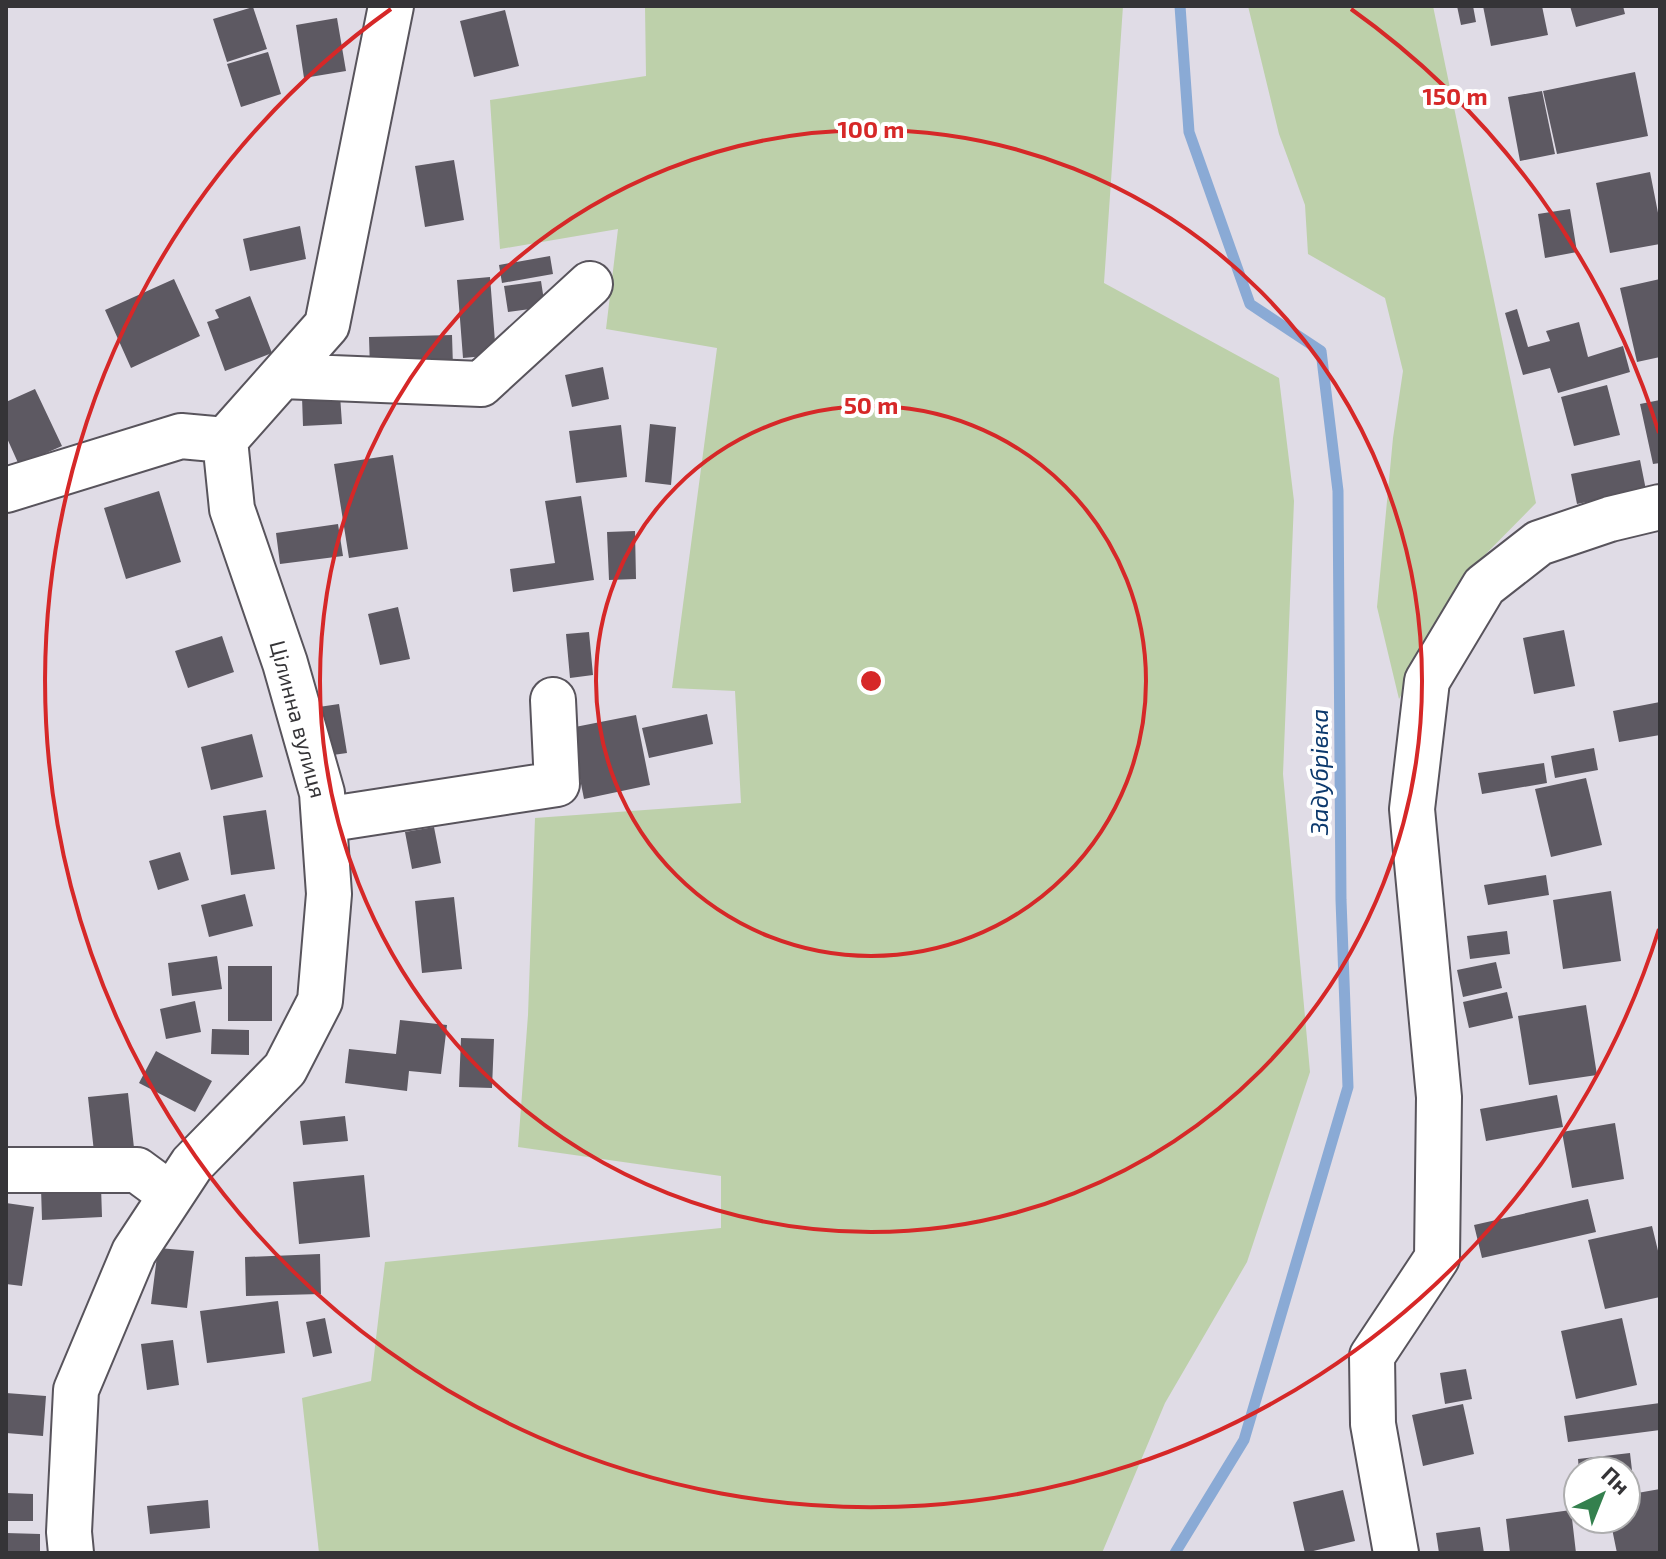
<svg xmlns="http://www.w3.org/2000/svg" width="1666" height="1559" font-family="'Exo 2',sans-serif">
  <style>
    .green { fill: #bdd0aa }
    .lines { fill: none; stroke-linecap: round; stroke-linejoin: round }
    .stream { stroke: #8aaad5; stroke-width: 11 }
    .building { fill: #5d5962 }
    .minor-casing { stroke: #58545c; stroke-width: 48 }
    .minor { stroke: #fff; stroke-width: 44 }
    .ring { fill: none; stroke: #d62828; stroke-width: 4 }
    .labels { text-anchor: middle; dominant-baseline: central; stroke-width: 8; stroke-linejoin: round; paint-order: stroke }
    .street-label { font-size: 22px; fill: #353437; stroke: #fff }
    .water-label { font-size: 24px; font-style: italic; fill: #0c396d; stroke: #fff }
    .centre { fill: #d62828; stroke: #fff; stroke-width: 4 }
    .ring-label { font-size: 24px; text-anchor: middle; font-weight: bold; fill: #d62828; stroke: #fff; stroke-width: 8; stroke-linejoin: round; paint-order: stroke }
  </style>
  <rect width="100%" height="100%" fill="#e0dce6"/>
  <path class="green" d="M 645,6 L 1123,6 L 1104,283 L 1279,378 L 1294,501 L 1283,774 L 1310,1072 L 1247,1262 L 1165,1403 L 1102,1553 L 319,1553 L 302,1398 L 371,1381 L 385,1262 L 721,1228 L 721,1176 L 518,1147 L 528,1015 L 535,818 L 741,803 L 735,691 L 672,688 L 717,348 L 606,329 L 618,229 L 500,249 L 490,100 L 646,76 Z
    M 1248,6 L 1433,6 L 1536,503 L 1470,570 L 1399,699 L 1377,607 L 1393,438 L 1403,371 L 1385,298 L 1308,254 L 1305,205 L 1279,134 Z"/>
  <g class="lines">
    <path class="stream" d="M 1175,1553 L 1244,1440 L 1348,1087 L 1341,900 L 1338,491 L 1321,351 L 1250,304 L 1189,132 L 1180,6"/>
  </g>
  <path class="building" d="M 1457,6 L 1473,6 L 1476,22 L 1461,25 Z
    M 1483,6 L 1542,6 L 1548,35 L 1491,46 Z
    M 1570,6 L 1623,6 L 1625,14 L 1576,27 Z
    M 253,7 L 267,49 L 227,62 L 213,19 Z
    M 505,10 L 519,66 L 474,77 L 460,21 Z
    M 337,18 L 346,71 L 304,78 L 296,25 Z
    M 268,52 L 281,94 L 241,107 L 227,64 Z
    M 1635,72 L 1648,136 L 1557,154 L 1543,91 Z
    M 1542,91 L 1555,154 L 1520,161 L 1508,97 Z
    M 454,160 L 464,220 L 425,227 L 415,166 Z
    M 1650,172 L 1660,223 L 1660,244 L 1610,253 L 1596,183 Z
    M 1570,209 L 1577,252 L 1545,258 L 1538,214 Z
    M 300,226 L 306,259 L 250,271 L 243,239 Z
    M 550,256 L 553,274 L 502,283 L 499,265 Z
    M 490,277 L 496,355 L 463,358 L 457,280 Z
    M 174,279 L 200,336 L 131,368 L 105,310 Z
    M 1660,279 L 1660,357 L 1637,362 L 1620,288 Z
    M 541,281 L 545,307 L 508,312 L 504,286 Z
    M 250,296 L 272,353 L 225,371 L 207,322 L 219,318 L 215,310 Z
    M 1517,309 L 1528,347 L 1550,341 L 1546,331 L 1579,322 L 1588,357 L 1623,346 L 1630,372 L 1558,393 L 1550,368 L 1523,375 L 1505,313 Z
    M 452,335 L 453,367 L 370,369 L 369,337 Z
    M 603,367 L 609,399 L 572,407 L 565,375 Z
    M 1607,385 L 1620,435 L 1574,446 L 1561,397 Z
    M 35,389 L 62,446 L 19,465 L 6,436 L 6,402 Z
    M 340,395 L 342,424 L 303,426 L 302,397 Z
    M 1660,400 L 1660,463 L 1653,464 L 1640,404 Z
    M 650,424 L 676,427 L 671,485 L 645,482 Z
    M 621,425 L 627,477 L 576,483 L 569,431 Z
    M 393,455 L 408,549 L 349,558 L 334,464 Z
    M 1640,460 L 1646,490 L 1577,504 L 1571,474 Z
    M 159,491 L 181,562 L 126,579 L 104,508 Z
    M 581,496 L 594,580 L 513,592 L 510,569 L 555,563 L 545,501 Z
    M 338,524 L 343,556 L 280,564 L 276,533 Z
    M 635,531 L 636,579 L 609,580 L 607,532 Z
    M 398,607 L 410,659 L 380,665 L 368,614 Z
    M 1564,630 L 1575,686 L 1534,694 L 1523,638 Z
    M 589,632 L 593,675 L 570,678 L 566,634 Z
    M 222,636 L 234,672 L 188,688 L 175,651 Z
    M 1660,702 L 1660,735 L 1619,742 L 1613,711 Z
    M 339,704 L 347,753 L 319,757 L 312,708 Z
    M 707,714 L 713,744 L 649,758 L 642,728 Z
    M 636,715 L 650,785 L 584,799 L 570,728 Z
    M 252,734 L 263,777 L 211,790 L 201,747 Z
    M 1594,748 L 1598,770 L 1555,778 L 1551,756 Z
    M 1544,763 L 1547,783 L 1482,794 L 1478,773 Z
    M 1586,778 L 1602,845 L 1551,857 L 1535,789 Z
    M 266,810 L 275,869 L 231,875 L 223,816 Z
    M 434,827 L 441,863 L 412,869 L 405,832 Z
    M 180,852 L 189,880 L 158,890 L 149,861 Z
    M 1546,875 L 1549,895 L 1488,905 L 1484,885 Z
    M 1611,891 L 1621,961 L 1563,969 L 1553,900 Z
    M 245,894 L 253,926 L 209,937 L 201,905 Z
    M 454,897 L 462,969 L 422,973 L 415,901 Z
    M 1507,931 L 1510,954 L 1470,959 L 1467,936 Z
    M 217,956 L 222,989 L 172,996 L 168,963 Z
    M 1496,962 L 1502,988 L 1463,997 L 1457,970 Z
    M 228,966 L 272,966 L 272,1021 L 228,1021 Z
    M 1507,992 L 1513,1018 L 1469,1028 L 1463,1002 Z
    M 195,1001 L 201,1032 L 166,1039 L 160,1009 Z
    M 1586,1005 L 1597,1075 L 1529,1085 L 1518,1016 Z
    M 400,1020 L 447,1025 L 441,1074 L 409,1071 L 407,1091 L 345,1083 L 349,1049 L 396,1054 Z
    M 212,1029 L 249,1030 L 249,1055 L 211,1054 Z
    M 461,1038 L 494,1039 L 492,1088 L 459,1087 Z
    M 156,1051 L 212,1081 L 195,1112 L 139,1083 Z
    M 128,1093 L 134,1148 L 94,1152 L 88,1097 Z
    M 1557,1095 L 1563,1127 L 1486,1141 L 1480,1109 Z
    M 345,1116 L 348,1141 L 303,1145 L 300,1121 Z
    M 1615,1123 L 1624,1179 L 1572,1188 L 1562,1132 Z
    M 364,1175 L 370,1237 L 299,1244 L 293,1182 Z
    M 101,1186 L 102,1217 L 42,1220 L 41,1188 Z
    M 1588,1199 L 1596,1232 L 1482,1258 L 1474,1225 Z
    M 6,1203 L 34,1207 L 22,1286 L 6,1284 Z
    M 1652,1226 L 1660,1259 L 1660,1297 L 1605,1309 L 1588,1240 Z
    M 158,1248 L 194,1251 L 187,1308 L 151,1304 Z
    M 320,1254 L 321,1294 L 246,1296 L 245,1257 Z
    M 278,1301 L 285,1353 L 207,1363 L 200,1311 Z
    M 325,1318 L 332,1353 L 313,1357 L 306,1322 Z
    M 1622,1318 L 1637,1385 L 1576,1399 L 1561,1331 Z
    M 173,1340 L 179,1385 L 147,1390 L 141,1344 Z
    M 1466,1369 L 1472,1399 L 1445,1404 L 1440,1373 Z
    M 6,1393 L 46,1396 L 43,1436 L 6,1433 Z
    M 1660,1403 L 1660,1430 L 1568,1442 L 1564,1416 Z
    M 1463,1404 L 1474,1454 L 1423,1466 L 1412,1415 Z
    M 1630,1453 L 1633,1479 L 1626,1480 L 1626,1471 L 1579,1471 L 1578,1459 Z
    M 1660,1489 L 1660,1553 L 1617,1553 L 1610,1519 L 1626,1519 L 1626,1495 Z
    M 1343,1490 L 1355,1541 L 1305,1553 L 1293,1502 Z
    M 6,1493 L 33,1494 L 33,1521 L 6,1521 Z
    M 208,1500 L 210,1528 L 150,1534 L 147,1506 Z
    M 1571,1510 L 1576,1553 L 1510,1553 L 1506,1519 Z
    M 1480,1527 L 1484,1553 L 1439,1553 L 1436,1533 Z
    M 6,1533 L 40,1534 L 40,1553 L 6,1553 Z"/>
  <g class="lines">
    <g class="minor-casing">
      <path id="minor" d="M 282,376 L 481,384 L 590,284
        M 225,440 L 327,325 L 391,6
        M 6,490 L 181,436 L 225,440
        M 324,820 L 557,784 L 553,700
        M 6,1170 L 137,1170 L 171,1195
        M 71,1553 L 69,1532 L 76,1390 L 134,1252 L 192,1164 L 285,1069 L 320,1001 L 329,894 L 322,793 L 285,663 L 232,509 L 225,440
        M 1396,1553 L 1373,1424 L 1372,1356 L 1437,1258 L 1439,1097 L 1412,809 L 1427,681 L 1484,586 L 1539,543 L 1610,519 L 1660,507"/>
    </g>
    <use href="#minor" class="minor"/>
  </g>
  <g class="ring">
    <circle cx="871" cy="681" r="275"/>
    <circle cx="871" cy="681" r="551"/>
    <path d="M1659 929A826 826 0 1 1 391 9M1351 9A826 826 0 0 1 1659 433"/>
  </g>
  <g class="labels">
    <g class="street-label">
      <text transform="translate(299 719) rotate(75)">Цілинна вулиця</text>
    </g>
    <g class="water-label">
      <text transform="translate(1318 772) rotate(-90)">Задубрівка</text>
    </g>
  </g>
  <circle cx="871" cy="681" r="12" class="centre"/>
  <g class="ring-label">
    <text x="1455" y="105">150 m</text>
    <text x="871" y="138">100 m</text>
    <text x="871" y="414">50 m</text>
  </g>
  <rect width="1666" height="1559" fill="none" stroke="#353437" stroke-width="16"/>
  <g transform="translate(1602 1495) rotate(43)"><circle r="38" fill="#ffffff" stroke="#aeaeaf" stroke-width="2"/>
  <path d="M0-6L14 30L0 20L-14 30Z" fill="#34804e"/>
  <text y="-12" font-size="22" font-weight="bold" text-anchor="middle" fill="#353437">Пн</text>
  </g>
</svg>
